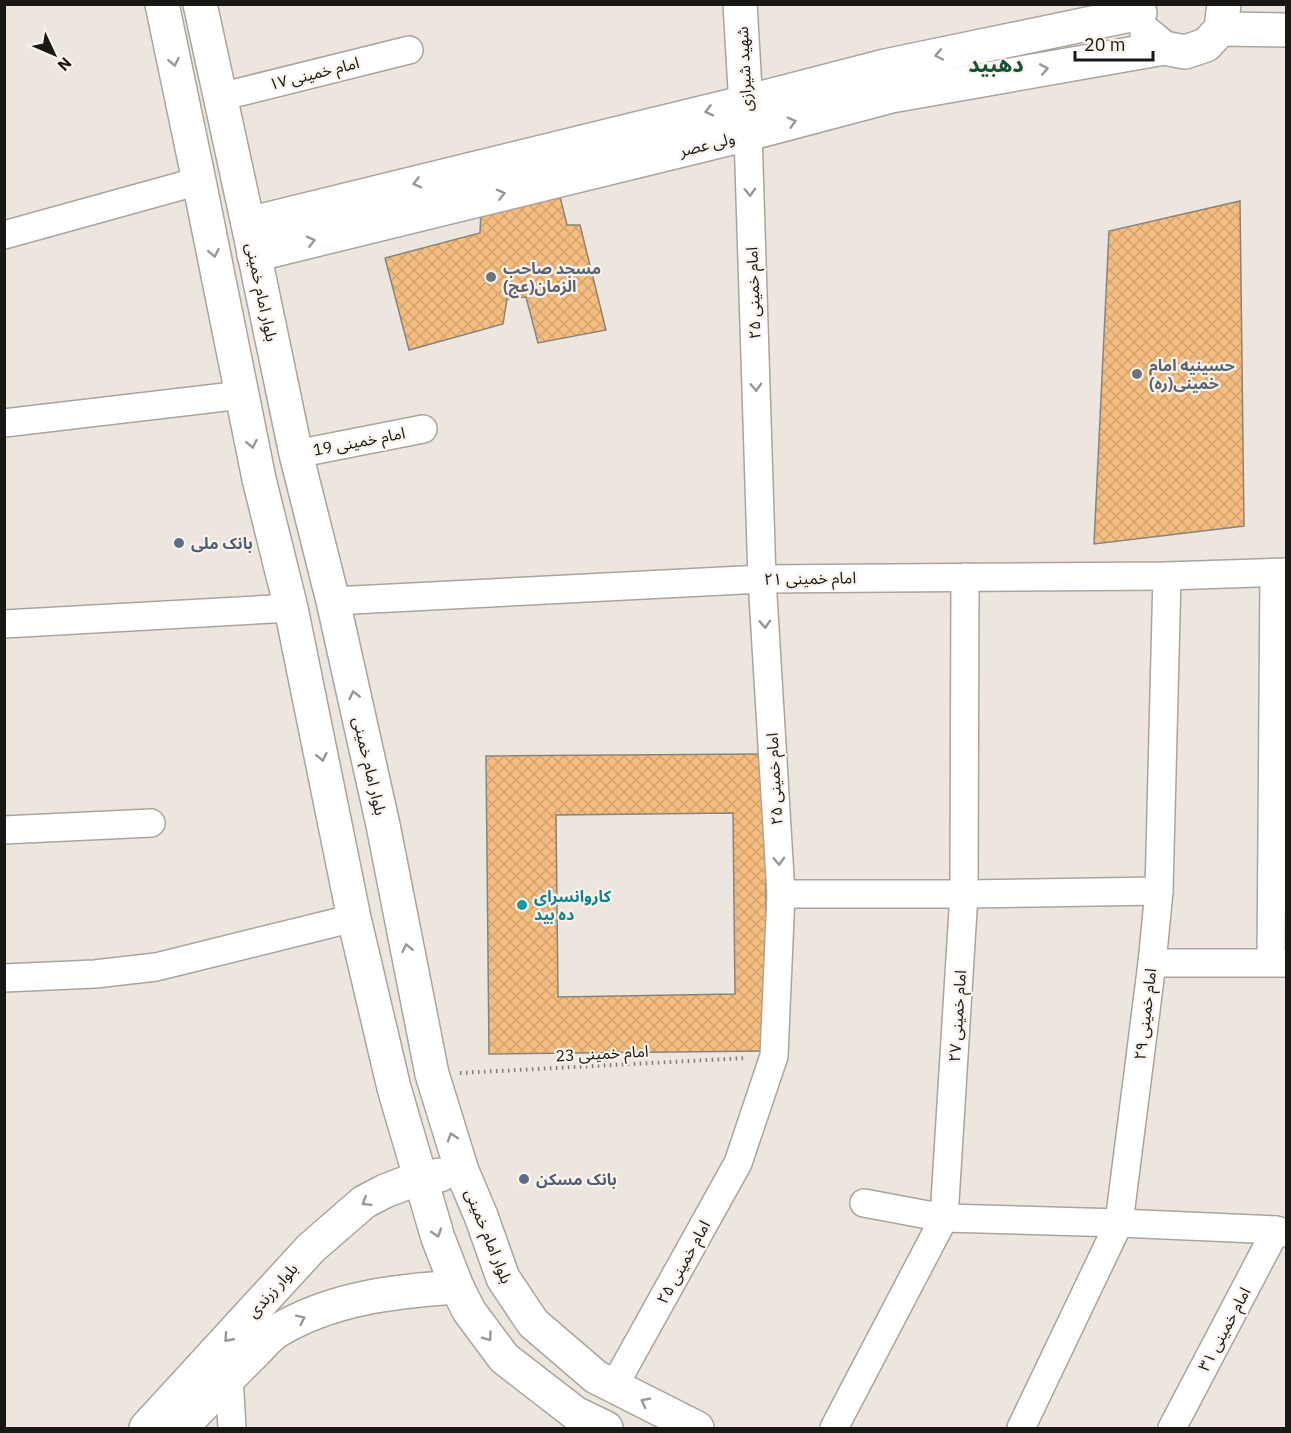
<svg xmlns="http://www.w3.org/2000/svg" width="1291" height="1433" font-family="'IBM Plex Sans','Noto Sans Arabic',sans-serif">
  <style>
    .building { fill: url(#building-cross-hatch); stroke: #89837d; stroke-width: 1.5; fill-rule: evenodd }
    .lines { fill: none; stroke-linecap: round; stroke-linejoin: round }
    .street-casing { stroke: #aaa49e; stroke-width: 30 }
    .secondary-casing { stroke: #aaa49e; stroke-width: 36 }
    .path { stroke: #807c77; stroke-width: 4; stroke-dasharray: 1.5 4.5; stroke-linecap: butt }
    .street { stroke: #fff; stroke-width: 27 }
    .secondary { stroke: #fff; stroke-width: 33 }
    .oneway { stroke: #989796 }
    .worship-dot { fill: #6b7280; stroke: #f9f3ec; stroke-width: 2 }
    .service-dot { fill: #5c6f8a; stroke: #f9f3ec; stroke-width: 2 }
    .culture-dot { fill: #0f9aa8; stroke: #f9f3ec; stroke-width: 2 }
    .labels { text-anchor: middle; stroke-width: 4.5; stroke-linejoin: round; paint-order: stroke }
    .street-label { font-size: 16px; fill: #1a1815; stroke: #f9f3ec }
    .worship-label { font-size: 16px; font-weight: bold; fill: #5b616d; stroke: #f9f3ec; text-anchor: start }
    .service-label { font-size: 16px; font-weight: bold; fill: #4e5e75; stroke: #f9f3ec; text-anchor: start }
    .culture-label { font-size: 16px; font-weight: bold; fill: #0d838f; stroke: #f9f3ec; text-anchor: start }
    .district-label { font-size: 22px; font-weight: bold; fill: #175335; stroke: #f9f3ec }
  </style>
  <defs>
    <pattern id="building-cross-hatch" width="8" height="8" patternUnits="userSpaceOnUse" patternTransform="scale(1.5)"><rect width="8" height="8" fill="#f5be80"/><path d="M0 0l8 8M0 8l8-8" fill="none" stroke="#d1a36e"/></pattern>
  </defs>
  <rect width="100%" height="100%" fill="#ece6df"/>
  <g class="building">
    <path d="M559,193L567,225H580L606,330L538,343L526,297L507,299L503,324L409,350L385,258L480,233L481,212Z"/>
    <path d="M1240,201L1244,526L1094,544L1109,231Z"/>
    <path d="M765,754L767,1051L489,1054L486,756ZM733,813L735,994L558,997L556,815Z"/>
  </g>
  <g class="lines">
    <defs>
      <g id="street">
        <path d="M220,97L409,50"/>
        <path d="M4,235L199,181"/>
        <path d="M4,423L242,395"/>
        <path d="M296,454L423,429"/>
        <path d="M333,601L762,579L1167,576L1286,572"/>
        <path d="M4,624L291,608"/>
        <path d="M4,830L151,823"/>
        <path d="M781,894H964L1159,891"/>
        <path d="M1271,962L1274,573"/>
        <path d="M1152,963H1286"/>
        <path d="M4,978L95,974L156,967L354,918"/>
        <path d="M864,1203L944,1218L1119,1223L1276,1230L1286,1233"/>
        <path d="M229,1376L232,1428"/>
        <path d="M614,1386L738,1163L774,1056L781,894L762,579L748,134"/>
        <path d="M834,1428L944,1218L964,894L965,577"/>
        <path d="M1021,1428L1119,1223L1152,963L1159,891L1167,576"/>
        <path d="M1172,1428L1276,1230"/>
      </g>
      <g id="secondary">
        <path d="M162,4L199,181L259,479L291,608L354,918L394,1088L438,1238L457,1287L469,1311L504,1358L575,1413L606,1428"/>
        <path d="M200,4L248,224L296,454L333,601L383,825L432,1074L462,1171L481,1216L503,1278L533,1323L596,1377L697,1428"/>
        <path d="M740,4L747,123"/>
        <path d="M1221,29L1286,30"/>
        <path d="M1147,34L1164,48L1185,52L1206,45L1221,29L1224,4"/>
        <path d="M248,224L746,102L885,66L1140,13"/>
        <path d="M254,255L748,134L891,96L1164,48"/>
        <path d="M146,1428L311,1248L364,1202L385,1191L419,1178L440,1175"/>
        <path d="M181,1428C205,1403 229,1377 254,1353C261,1346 269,1336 277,1331C332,1298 395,1291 457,1287"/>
      </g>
    </defs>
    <use href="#street" class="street-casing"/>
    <use href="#secondary" class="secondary-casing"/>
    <path class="path" d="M460,1073L746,1058"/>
    <use href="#street" class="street"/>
    <use href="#secondary" class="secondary"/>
  </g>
  <defs><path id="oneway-chevron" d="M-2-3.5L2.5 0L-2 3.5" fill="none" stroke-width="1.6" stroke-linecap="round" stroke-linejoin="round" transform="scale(1.5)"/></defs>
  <g class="oneway">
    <use href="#oneway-chevron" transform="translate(939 55) rotate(168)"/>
    <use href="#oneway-chevron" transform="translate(174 62) rotate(78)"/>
    <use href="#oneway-chevron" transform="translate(1044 69) rotate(-10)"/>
    <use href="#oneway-chevron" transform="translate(709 111) rotate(166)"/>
    <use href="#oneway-chevron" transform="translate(792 122) rotate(-15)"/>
    <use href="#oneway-chevron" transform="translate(417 183) rotate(166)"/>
    <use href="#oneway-chevron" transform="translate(750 192) rotate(88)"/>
    <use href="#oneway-chevron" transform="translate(501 194) rotate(-14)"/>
    <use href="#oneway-chevron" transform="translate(311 241) rotate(-14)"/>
    <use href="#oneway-chevron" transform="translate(214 253) rotate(79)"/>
    <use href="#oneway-chevron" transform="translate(756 387) rotate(88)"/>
    <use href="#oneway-chevron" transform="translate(252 444) rotate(79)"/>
    <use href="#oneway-chevron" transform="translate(765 624) rotate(87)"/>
    <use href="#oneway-chevron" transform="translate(354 695) rotate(-103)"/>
    <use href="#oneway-chevron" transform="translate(322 757) rotate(78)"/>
    <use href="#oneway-chevron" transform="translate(779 861) rotate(87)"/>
    <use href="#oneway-chevron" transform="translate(407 948) rotate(-101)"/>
    <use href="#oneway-chevron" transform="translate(452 1137) rotate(-108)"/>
    <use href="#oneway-chevron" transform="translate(366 1202) rotate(148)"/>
    <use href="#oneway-chevron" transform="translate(437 1233) rotate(72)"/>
    <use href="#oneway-chevron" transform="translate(301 1319) rotate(-26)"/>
    <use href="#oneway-chevron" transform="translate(488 1337) rotate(54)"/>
    <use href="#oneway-chevron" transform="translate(228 1338) rotate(132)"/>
    <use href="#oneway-chevron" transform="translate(645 1402) rotate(-153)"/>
  </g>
  <g class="worship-dot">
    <circle cx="491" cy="277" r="6"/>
    <circle cx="1137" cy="374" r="6"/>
  </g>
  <g class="service-dot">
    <circle cx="179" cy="543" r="6"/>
    <circle cx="524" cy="1179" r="6"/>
  </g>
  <circle class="culture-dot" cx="522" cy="905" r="6"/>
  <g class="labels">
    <g class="street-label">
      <text transform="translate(744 69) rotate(-93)" y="6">شهید شیرازی</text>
      <text transform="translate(314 73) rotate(-14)" y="6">امام خمینی ۱۷</text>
      <text transform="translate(707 144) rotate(-14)" y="6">ولی عصر</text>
      <text transform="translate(262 292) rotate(78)" y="6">بلوار امام خمینی</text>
      <text transform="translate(753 293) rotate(-92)" y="6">امام خمینی ۲۵</text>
      <text transform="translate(359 441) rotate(-11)" y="6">امام خمینی 19</text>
      <text transform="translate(810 578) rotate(-1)" y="6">امام خمینی ۲۱</text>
      <text transform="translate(370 766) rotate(77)" y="6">بلوار امام خمینی</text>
      <text transform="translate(774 779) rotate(-93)" y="6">امام خمینی ۲۵</text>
      <text transform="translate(1145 1014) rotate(-83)" y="6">امام خمینی ۲۹</text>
      <text transform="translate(957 1016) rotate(-86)" y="6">امام خمینی ۲۷</text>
      <text transform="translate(602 1053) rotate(-3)" y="6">امام خمینی 23</text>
      <text transform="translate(489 1236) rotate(68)" y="6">بلوار امام خمینی</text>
      <text transform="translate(683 1262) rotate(-61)" y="6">امام خمینی ۲۵</text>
      <text transform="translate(272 1290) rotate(-48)" y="6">بلوار زرندی</text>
      <text transform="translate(1224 1329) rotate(-62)" y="6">امام خمینی ۳۱</text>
    </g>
    <g class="worship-label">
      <text x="503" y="274">مسجد صاحب<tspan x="503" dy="18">الزمان(عج)</tspan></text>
      <text x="1149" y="371">حسینیه امام<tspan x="1149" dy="18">خمینی(ره)</tspan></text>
    </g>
    <g class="service-label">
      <text x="191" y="549">بانک ملی</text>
      <text x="536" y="1185">بانک مسکن</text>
    </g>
    <g class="culture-label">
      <text x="534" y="902">کاروانسرای<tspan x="534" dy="18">ده بید</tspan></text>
    </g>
    <g class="district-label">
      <text x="996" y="72">دهبید</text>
    </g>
  </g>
  <rect width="1291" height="1433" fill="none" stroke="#1a1815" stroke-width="12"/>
  <g transform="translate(54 54) rotate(134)" stroke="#f9f3ec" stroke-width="4.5" paint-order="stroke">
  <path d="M0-4.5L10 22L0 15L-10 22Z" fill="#1a1815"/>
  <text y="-9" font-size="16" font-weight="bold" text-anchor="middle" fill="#1a1815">N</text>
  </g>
  <path d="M1075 51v9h78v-9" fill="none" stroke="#1a1815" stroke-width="3"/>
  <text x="1084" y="51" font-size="18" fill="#1a1815" stroke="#f9f3ec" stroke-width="4.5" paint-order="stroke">20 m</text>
</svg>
